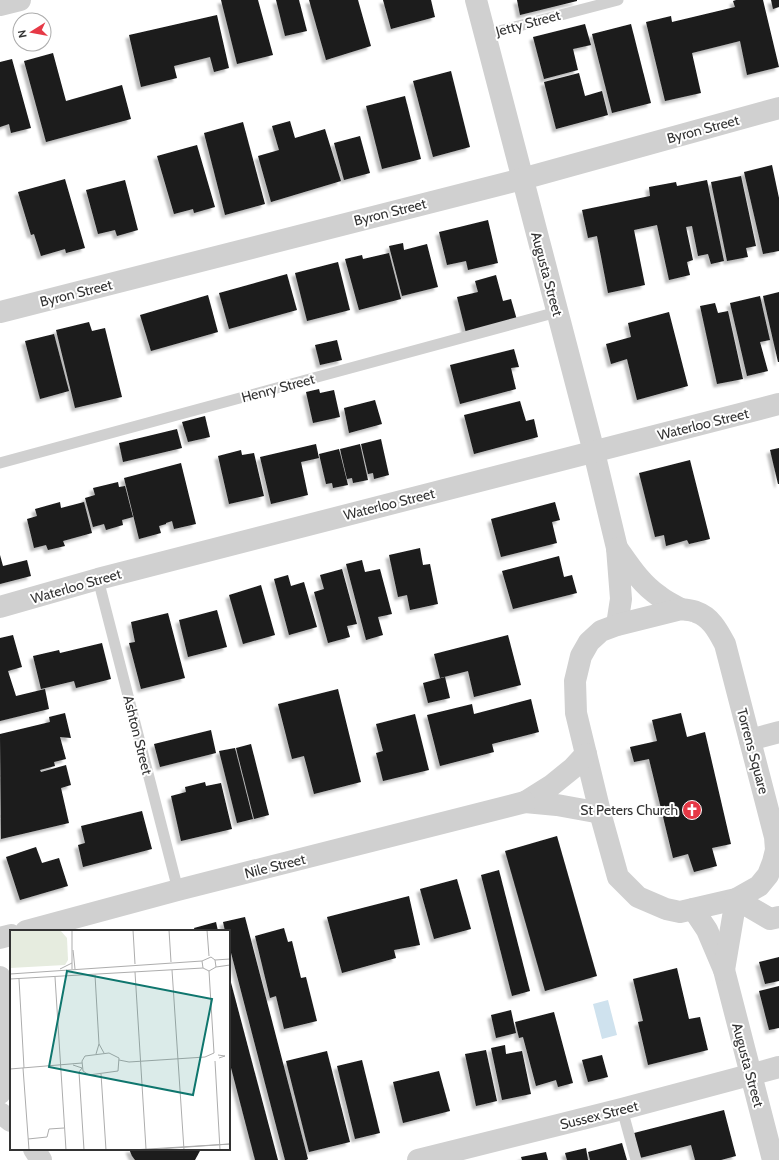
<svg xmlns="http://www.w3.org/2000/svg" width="779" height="1160" font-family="Cabin,sans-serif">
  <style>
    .water { fill: #cfe2ee }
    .building { fill: #1a1a1a; filter: url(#shadow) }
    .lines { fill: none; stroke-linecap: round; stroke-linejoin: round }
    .service { stroke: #d0d0d0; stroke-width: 11 }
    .minor { stroke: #d0d0d0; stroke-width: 22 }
    .tertiary { stroke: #d0d0d0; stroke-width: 22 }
    .labels { text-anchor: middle; stroke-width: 4; stroke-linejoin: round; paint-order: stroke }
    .street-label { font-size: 14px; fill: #333; stroke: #fff }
    .poi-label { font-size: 14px; fill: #333; stroke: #fff; text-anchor: end }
    .inset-road { fill: none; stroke: #adadad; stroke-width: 1 }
    .view { fill: #0f766e; fill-opacity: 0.15; stroke: #0f766e; stroke-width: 2 }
    .inset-edge { fill: none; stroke: #333; stroke-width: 2 }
  </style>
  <defs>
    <filter id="shadow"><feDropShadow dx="-3.5" dy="3.5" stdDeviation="1" flood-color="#0004"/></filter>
  </defs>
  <rect width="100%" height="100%" fill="#fff"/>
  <path class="water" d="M608,1000L617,1035L602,1039L593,1004Z"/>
  <g class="building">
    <path d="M221,0H258L273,55L237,64Z"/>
    <path d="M276,0H299L307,31L285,36Z"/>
    <path d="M309,0H358L371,46L326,60Z"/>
    <path d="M383,0H431L435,17L391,29Z"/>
    <path d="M517,0H577V1L520,15Z"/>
    <path d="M736,0H763L779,67L747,75L740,41L692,53L701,93L665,101L646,22L671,16L672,22L735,7L733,1Z"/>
    <path d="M771,0H779V7L773,9Z"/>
    <path d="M217,15L229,68L214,72L210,57L174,66L177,78L141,87L129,35Z"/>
    <path d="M585,24L591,45L573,49L578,70L544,79L533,37Z"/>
    <path d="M631,24L651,103L612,113L592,34Z"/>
    <path d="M53,53L66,101L122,85L131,119L46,142L24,61Z"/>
    <path d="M12,59L31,128L11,133L9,124L0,127V62Z"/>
    <path d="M451,71L470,147L433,157L413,81Z"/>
    <path d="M579,73L585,96L602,91L608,115L556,129L544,82Z"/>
    <path d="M405,96L421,159L382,169L366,106Z"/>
    <path d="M290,121L295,138L325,129L341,181L271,202L258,156L279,150L272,126Z"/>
    <path d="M243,122L265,204L225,215L204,133Z"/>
    <path d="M360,136L370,173L344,180L334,143Z"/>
    <path d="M197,145L215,207L194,213L193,209L174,214L157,156Z"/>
    <path d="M772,165L779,198V251L763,254L744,172Z"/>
    <path d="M741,176L756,246L746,248L748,257L727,261L711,182Z"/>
    <path d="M65,179L85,248L66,253L65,249L41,256L34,234L31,235L18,192Z"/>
    <path d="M125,180L138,230L117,236L115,230L98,234L86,190Z"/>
    <path d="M707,180L724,261L711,264L708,254L698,256L692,226L686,227L693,260L687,262L690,275L669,280L657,225L634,230L645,285L608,293L597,236L588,238L582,210L650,196L649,187L676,182L677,186Z"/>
    <path d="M488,220L498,263L468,270L466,261L447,265L439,232Z"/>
    <path d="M403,243L404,250L427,244L438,287L402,296L389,246Z"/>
    <path d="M389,253L401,299L359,310L345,259L362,255L363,259Z"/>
    <path d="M338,262L350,310L307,321L295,273Z"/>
    <path d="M287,274L297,310L229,329L219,293Z"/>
    <path d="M496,275L503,301L511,299L517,320L466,333L457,297L478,292L475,281Z"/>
    <path d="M779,292V362H778L763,296Z"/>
    <path d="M208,295L218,332L151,351L140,315Z"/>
    <path d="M760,296L770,340L760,342L768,371L747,376L730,303Z"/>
    <path d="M715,303L718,313L728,311L743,379L717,384L700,306Z"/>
    <path d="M669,312L688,386L637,400L627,359L611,364L606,344L631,337L628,323Z"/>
    <path d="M89,322L92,331L105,328L122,397L75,408L56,330Z"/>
    <path d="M54,334L69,391L40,399L25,341Z"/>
    <path d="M337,340L342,360L320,365L315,345Z"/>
    <path d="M514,349L519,367L511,368L516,389L460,404L450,365Z"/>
    <path d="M319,389L320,393L334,390L340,417L313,423L306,392Z"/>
    <path d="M375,400L382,424L349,433L344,408Z"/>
    <path d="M520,401L526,421L534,419L538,437L474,454L464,415Z"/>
    <path d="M205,416L210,437L188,442L182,422Z"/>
    <path d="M177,429L182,448L123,462L119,443Z"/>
    <path d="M381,439L389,475L374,479L373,473L368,474L361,444Z"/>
    <path d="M316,444L319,458L301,462L308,495L271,504L260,457Z"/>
    <path d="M360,444L368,480L353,483L352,478L347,479L340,449Z"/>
    <path d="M779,448V484H778L770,450Z"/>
    <path d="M339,449L348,485L333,488L332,483L326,484L319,454Z"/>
    <path d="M241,450L242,455L254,453L264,496L229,504L218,456Z"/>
    <path d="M690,460L710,539L689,544L687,540L666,546L664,535L655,537L639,473Z"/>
    <path d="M181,463L196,524L174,529L172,521L166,523V524L159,526L161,533L139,539L124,478Z"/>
    <path d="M118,482L119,487L125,486L133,517L122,520L123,525L106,530L104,524L93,527L85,498L95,495L93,488Z"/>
    <path d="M60,502L61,508L84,502L92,533L63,541L65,546L48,550L46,545L34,548L27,519L37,516L35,509Z"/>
    <path d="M555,502L560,520L552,522L557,543L501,557L491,519Z"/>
    <path d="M420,548L423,565L430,564L438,604L410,610L407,595L398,597L389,555Z"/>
    <path d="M0,555L3,566L27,560L31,576L0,584Z"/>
    <path d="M559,556L564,577L572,575L577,593L513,609L502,571Z"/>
    <path d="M362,560L365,572L380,569L392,614L378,617L383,635L366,640L346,564Z"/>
    <path d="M342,569L357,624L347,626L350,637L328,643L314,592L324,589L320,575Z"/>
    <path d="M288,575L291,586L304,582L317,627L289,635L274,579Z"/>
    <path d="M261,585L275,635L243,644L229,595Z"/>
    <path d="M217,610L227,647L188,657L179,620Z"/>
    <path d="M168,613L185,678L141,689L129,643L135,642L131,622Z"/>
    <path d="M13,635L22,667L8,671L16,696L45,689L49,709L0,721V638Z"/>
    <path d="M508,635L521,685L474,697L468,671L440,678L434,654Z"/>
    <path d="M102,643L111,679L76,688L74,681L41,689L33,656L59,650L60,653Z"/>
    <path d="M445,677L450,698L428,703L423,683Z"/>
    <path d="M338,689L361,782L314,794L304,756L292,759L278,704Z"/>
    <path d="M531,699L539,732L492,744L494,752L440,766L427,715L472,704L474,714Z"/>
    <path d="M65,713L71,738L60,737L66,759L54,762L55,766L40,770L41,772L66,765L71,785L61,788L69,823L1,839L0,734L50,722L49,717Z"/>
    <path d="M681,713L687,737L705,732L731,844L712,848L717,866L694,872L688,854L673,858L649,759L634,762L630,747L657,741L652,720Z"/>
    <path d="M415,714L429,770L383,781L376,753L383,751L376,724Z"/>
    <path d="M211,730L216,753L160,767L154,744Z"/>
    <path d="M251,744L269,815L254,819L236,748Z"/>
    <path d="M235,748L253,819L237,823L219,751Z"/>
    <path d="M205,782L206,786L221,783L232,829L181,841L171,796L186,792L185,787Z"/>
    <path d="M142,811L152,849L83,867L78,845L85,843L81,826Z"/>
    <path d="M557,836L597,976L545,991L505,851Z"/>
    <path d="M36,847L42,863L59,858L68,886L20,900L6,857Z"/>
    <path d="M499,870L530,991L512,996L481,875Z"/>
    <path d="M457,879L471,929L434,939L420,889Z"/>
    <path d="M409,896L420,945L394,950L396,958L342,973L327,917Z"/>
    <path d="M245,917L308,1159L306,1160H285L229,945V931H225L223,922Z"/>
    <path d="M216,922L218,931H195L194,928Z"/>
    <path d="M284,928L288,942L292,941L301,978L306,977L317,1021L284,1029L276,996L270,998L255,936Z"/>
    <path d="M779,957V981L765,984L759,962Z"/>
    <path d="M677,968L689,1019L700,1017L708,1050L648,1065L638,1022L643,1021L633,979Z"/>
    <path d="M229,975L278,1160H255L229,1060Z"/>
    <path d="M779,986V1028L769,1030L759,991Z"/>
    <path d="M511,1010L516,1033L496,1038L491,1015Z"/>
    <path d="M554,1012L573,1083L558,1087L556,1080L536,1086L523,1037L519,1038L515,1022Z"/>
    <path d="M505,1045L506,1054L522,1051L531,1094L502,1100L491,1048Z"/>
    <path d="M486,1050L497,1101L476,1106L465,1054Z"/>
    <path d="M327,1051L350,1142L309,1152L286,1061Z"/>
    <path d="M602,1055L608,1077L588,1082L582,1060Z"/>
    <path d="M362,1060L380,1133L355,1139L337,1066Z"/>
    <path d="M439,1071L450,1111L403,1123L393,1082Z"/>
    <path d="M724,1110L736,1156L721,1160H695L691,1145L640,1158L634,1133Z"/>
    <path d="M622,1143L627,1160H590L588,1152Z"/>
    <path d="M586,1148L588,1160H567L565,1153Z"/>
    <path d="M129,1149H201L195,1160H135L132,1156Z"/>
    <path d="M546,1152L548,1160H522L521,1157Z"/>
  </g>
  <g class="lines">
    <g class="service">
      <path d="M484,35L618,0"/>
      <path d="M0,463L557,312"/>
      <path d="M98,579L178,890"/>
      <path d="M622,1109L636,1160"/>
    </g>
    <g class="minor">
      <path d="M476,0L594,452L617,548L621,599L617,625"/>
      <path d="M0,5L20,0"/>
      <path d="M0,312L522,179L779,108"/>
      <path d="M617,548C629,565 641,584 659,596C665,601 673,605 681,609"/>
      <path d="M0,607L98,579L779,404"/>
      <path d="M681,609C686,610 692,610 696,612C711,617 718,631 725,644L775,837L776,850L773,862L768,875L759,886L736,899L680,912L666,909L638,897L618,877L601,816L576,713L575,681L581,656L589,642L601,631L617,625Z"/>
      <path d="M750,740L779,732"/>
      <path d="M586,754L573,768L552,785L525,802L557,805L601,813"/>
      <path d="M693,909L707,930L724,970L773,1160"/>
      <path d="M26,931L178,890L525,802"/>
      <path d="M0,938L11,935"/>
      <path d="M724,970L736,899L770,919L779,917"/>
      <path d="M418,1160L622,1109L779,1067"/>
    </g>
    <g class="tertiary">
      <path d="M0,977L10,1020L7,1079L0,1093"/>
      <path d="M0,1113L11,1121"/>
      <path d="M34,1149L41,1160"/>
    </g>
  </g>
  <defs>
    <symbol id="church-disc" viewBox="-11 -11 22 22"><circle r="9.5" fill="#e63946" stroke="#fff"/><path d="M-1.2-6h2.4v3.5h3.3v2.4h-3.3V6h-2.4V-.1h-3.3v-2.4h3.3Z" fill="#fff"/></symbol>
  </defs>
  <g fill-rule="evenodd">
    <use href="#church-disc" x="681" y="799" width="22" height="22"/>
  </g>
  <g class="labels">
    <g class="street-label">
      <text transform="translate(528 23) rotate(-15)" y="5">Jetty Street</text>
      <text transform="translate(703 129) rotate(-15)" y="5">Byron Street</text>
      <text transform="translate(390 212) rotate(-14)" y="5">Byron Street</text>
      <text transform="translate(547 274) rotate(75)" y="5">Augusta Street</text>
      <text transform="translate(76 293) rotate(-14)" y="5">Byron Street</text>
      <text transform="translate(278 388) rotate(-15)" y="5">Henry Street</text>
      <text transform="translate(703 424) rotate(-14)" y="5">Waterloo Street</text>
      <text transform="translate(389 504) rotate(-14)" y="5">Waterloo Street</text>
      <text transform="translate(76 586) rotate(-16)" y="5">Waterloo Street</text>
      <text transform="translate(138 735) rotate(76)" y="5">Ashton Street</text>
      <text transform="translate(753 751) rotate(75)" y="5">Torrens Square</text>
      <text transform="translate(275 866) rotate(-14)" y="5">Nile Street</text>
      <text transform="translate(748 1065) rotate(75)" y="5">Augusta Street</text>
      <text transform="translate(599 1115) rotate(-14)" y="5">Sussex Street</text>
    </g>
    <g class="poi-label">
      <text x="678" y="815">St Peters Church</text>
    </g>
  </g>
  <g transform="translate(10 930)">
    <rect width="220" height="220" fill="#fff"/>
    <path d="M0,0H50L57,8L58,30L55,35L0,38Z" fill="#e6ecdf"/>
    <path class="inset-road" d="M62,0V39M123,0L125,34M159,0L161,32M197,0L199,26M63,20L65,39M205,30L220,29M206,37L205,30L201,27L192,31L193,38L199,41L206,37L220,35M50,39L62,33M162,40L174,220M199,41L204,123M125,42L136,219M0,44L192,31M85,45L89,114M45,47L56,220M0,49L193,38M9,49L14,138M99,123L109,128L108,141L79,145L73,141L72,131L75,126ZM86,124L89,114L94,123M208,125L215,126L209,128M109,130L119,132L195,127L204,123M205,131L210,220M63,135L72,138L69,142L74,220M13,138L19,220M0,139L72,133M91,144L96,220M18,209L37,207L39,199L54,198M122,220L220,214M135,220L220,214"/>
    <path class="view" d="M57,41L202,69L183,165L39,137Z"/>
    <rect width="220" height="220" class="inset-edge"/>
  </g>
  <g transform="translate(32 32) rotate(259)"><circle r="19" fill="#ffffff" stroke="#adadad"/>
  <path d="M0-3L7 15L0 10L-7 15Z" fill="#e63946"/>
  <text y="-6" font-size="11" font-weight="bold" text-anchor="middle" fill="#333333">N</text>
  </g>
</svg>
